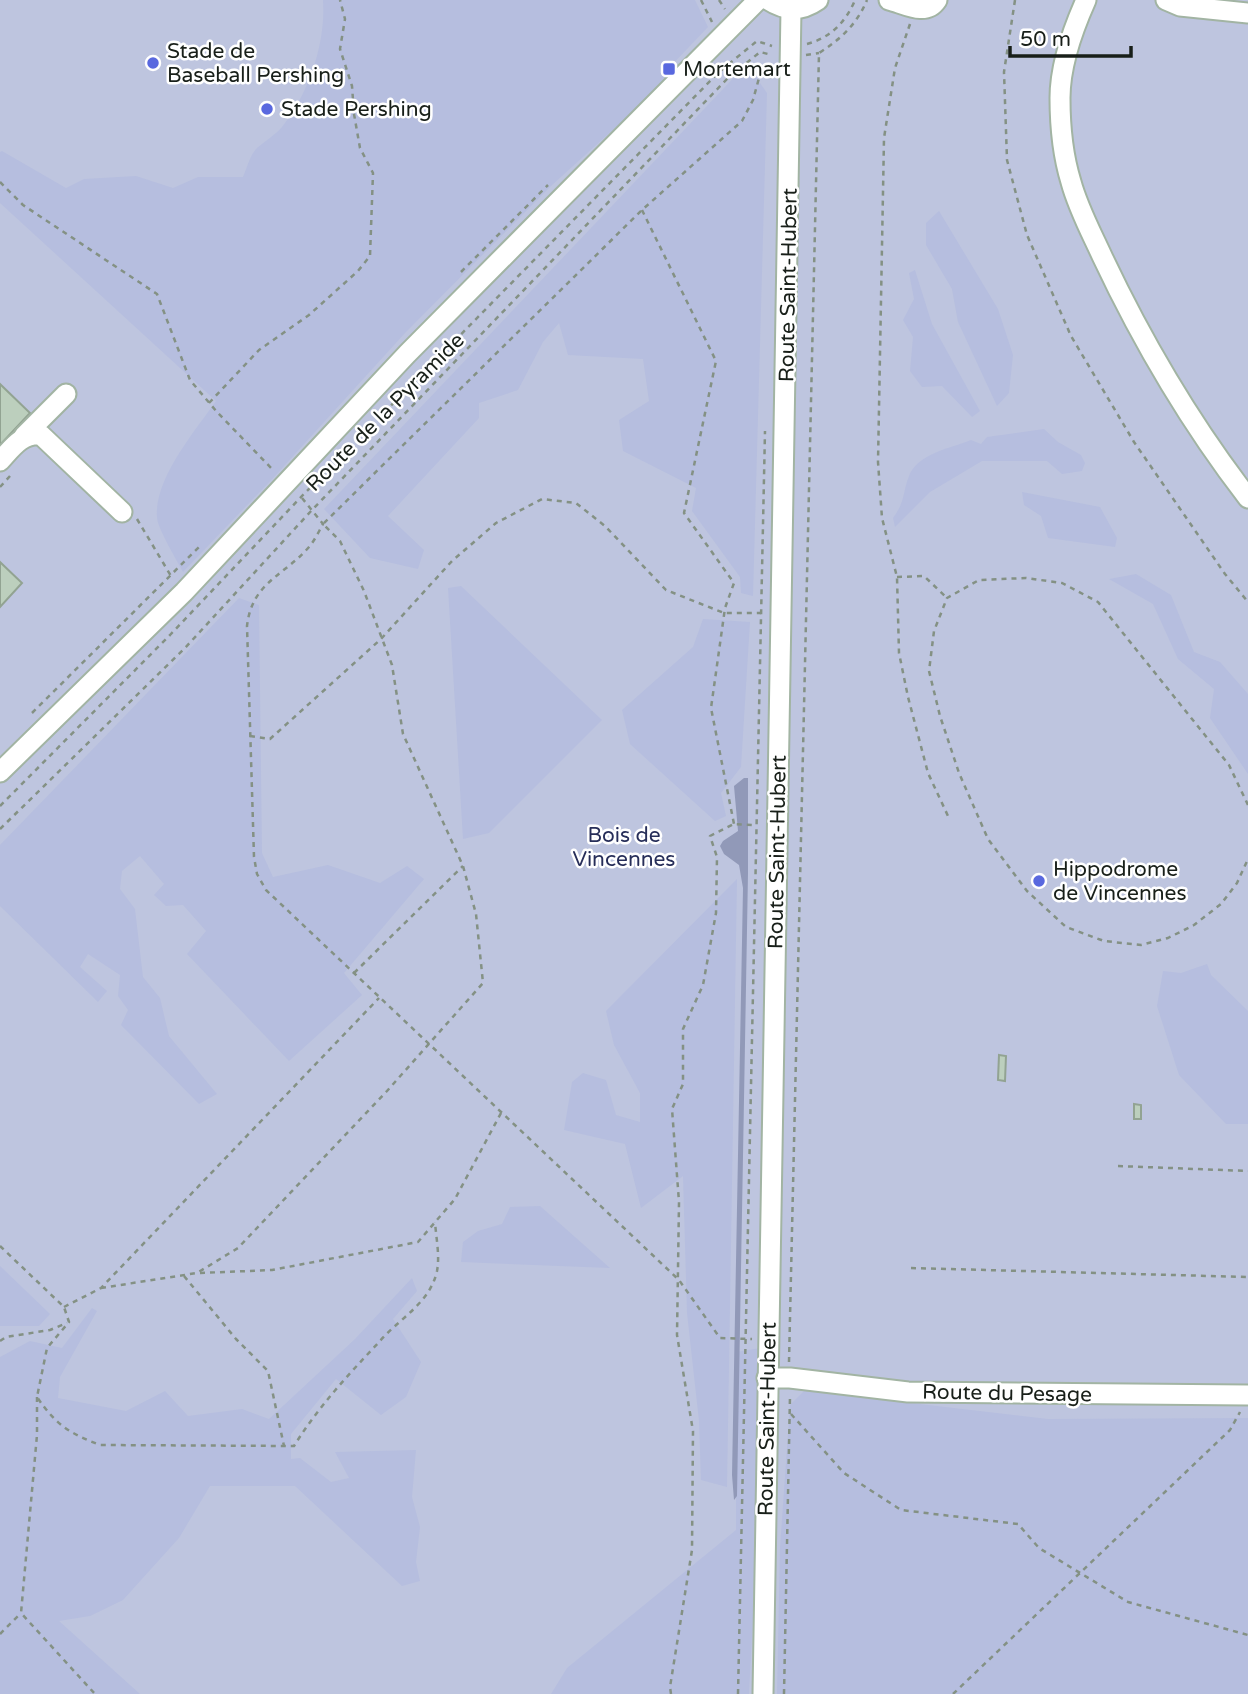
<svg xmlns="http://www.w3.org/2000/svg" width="1248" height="1694" font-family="'Varela Round',sans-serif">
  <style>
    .green { fill: #bec5df }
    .forest { fill: #b6bedf }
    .water { fill: #9199b8 }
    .building { fill: #bccfbd; stroke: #92a392; stroke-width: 2 }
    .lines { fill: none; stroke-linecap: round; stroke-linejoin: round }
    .minor-casing { stroke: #a2b4a3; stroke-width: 23 }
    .path { stroke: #849184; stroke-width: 2.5; stroke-dasharray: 5 5; stroke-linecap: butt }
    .minor { stroke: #fff; stroke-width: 19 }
    .poi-dot { fill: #5968df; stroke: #fff; stroke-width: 2.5 }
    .labels { text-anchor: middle; stroke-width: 5; stroke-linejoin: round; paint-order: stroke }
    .poi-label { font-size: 21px; fill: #181f19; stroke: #fff; text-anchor: start }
    .street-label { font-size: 21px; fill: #181f19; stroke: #fff }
    .park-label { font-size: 21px; fill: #272e59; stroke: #fff }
  </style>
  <rect width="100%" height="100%" fill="#e8fbe8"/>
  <rect class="green" x="0" y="0" width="1248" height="1694"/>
  <g class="forest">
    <path d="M323,0H695L708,27L668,69L660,87L551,186L405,333L275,476L183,572C177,560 157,528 157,517C154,479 195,431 216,401L0,203V152L2,151L66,188L84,179L136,176L173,188L198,177H243C247,168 250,155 257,148C265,141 275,135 282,127C309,93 326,43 323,0Z"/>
    <path d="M743,68L753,73L767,93L753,596L741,593L740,577L692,511L696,488L623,451L619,420L649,401L643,359L568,355L559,323L543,342L518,390L479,403V418L388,516L424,550L418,569L370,558L324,509Z"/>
    <path d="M939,211L998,309L1013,355L1009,393L997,406L958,322L952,289L926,245V223Z"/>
    <path d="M915,270L932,324L980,411L972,417L942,386L922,387L910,371L913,337L903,320L914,299L909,273Z"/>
    <path d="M1044,429L1058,442L1081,455L1085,463L1082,471L1062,474L1047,461H982L930,492L895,527L893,518C906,500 902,494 909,476C917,454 951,448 971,440L981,444L987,437Z"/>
    <path d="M1022,492L1100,507L1117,538L1115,547L1048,538L1041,516L1024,505Z"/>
    <path d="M1136,574L1171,595L1194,652L1220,662L1248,694V774L1210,718L1214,689L1178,659L1153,604L1109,579Z"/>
    <path d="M461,586L602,720L489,833L463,839L448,588Z"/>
    <path d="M239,598L259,605L262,853L273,877L328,865L380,883L407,866L424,879L344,973L362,995L289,1061L187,954L206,931L183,905L166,906L154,895L164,884L140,856L122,871L120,889L135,909L143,977L160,998L169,1036L217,1094L199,1104L121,1025L128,1010L118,996L120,975L88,954L80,967L107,991L98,1002L0,906V845Z"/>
    <path d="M703,619L750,622L741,767L721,793L726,816L715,821L630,744L622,710L693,647Z"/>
    <path d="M737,879L727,1487L701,1480L699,1421L687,1313L683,1176L641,1208L625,1144L564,1130L572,1082L583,1073L606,1080L616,1115L640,1122V1093L614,1045L606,1011Z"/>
    <path d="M1207,964L1211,975L1248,1011V1124H1226L1179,1075L1157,1006L1163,971L1181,973Z"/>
    <path d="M540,1206L610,1268L461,1262L463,1242L478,1231L502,1224L510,1207Z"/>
    <path d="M0,1266L50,1314L39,1326H0Z"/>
    <path d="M412,1278L417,1291L393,1319L421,1362L406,1397L381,1415L336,1379L291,1434V1459L300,1458L331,1482L349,1478L335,1452L416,1450L412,1497L420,1527L416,1562L420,1581L402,1586L295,1486H210L179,1538L123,1600L90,1616L59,1621L140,1694H0V1357L30,1341L62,1348L92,1308L97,1311L60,1377L58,1398L126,1411L165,1391L188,1416L242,1409L269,1419L355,1339Z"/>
    <path d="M767,1347L749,1694H551L567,1668L736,1530V1352Z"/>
    <path d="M807,1388L868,1398L1048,1419L1248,1418V1694H777L780,1548L790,1405Z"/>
  </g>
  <path class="water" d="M744,778H748V873L737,1496L734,1500L732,1475L743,888L739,865L724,854L720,846L723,841L738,831L734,786Z"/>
  <g class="building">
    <path d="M0,384L30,413L0,445Z"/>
    <path d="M0,562L22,583L0,607Z"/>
    <path d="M999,1055L1006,1056L1005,1081L998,1080Z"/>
    <path d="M1134,1104L1141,1105V1119H1134Z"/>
  </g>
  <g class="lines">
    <defs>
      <g id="minor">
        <path d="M768,0C785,11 801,12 818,0"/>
        <path d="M889,0C905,4 926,17 937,0"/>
        <path d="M1086,0C1073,29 1060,65 1060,98C1060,125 1063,156 1071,182C1078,208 1091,232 1102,256C1142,341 1191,424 1248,498"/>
        <path d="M1166,0L1180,6L1248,13"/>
        <path d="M24,436L66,394"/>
        <path d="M0,461C12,448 22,433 41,435L122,512"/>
        <path d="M0,772L184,592L407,354L758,0"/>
        <path d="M767,1378H790L908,1392L1248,1395"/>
        <path d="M763,1694L791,9"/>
      </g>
    </defs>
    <use href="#minor" class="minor-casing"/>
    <g class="path">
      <path d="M701,0L712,22"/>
      <path d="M719,0L725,9"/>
      <path d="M1015,0L1004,72L1007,160L1027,235L1071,336L1134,442L1225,574L1248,602"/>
      <path d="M910,24L895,68L884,138L878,462L882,518L897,577L899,653L908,697L928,773L948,816"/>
      <path d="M807,44C830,38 846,22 855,0"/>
      <path d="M806,55L819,53"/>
      <path d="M0,182L23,205L157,294L190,380L217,412L274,471"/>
      <path d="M642,210L716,361L684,513L734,583L725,608L711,708L734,824"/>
      <path d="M461,272L548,185"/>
      <path d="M209,403L259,350L309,315L358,271L370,256L373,173L360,148L354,114L352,86L340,49L345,19L340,0"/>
      <path d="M0,487L10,476"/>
      <path d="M302,498L323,524C319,531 315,540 309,547C284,576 252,582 247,626L254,857L257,874L266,890L679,1280L720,1338L752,1339"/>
      <path d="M137,519L171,576"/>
      <path d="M897,577L924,576L947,598"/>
      <path d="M32,713L201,545"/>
      <path d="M250,736L270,739L381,639L452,561L496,523L542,499L576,503L605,526L666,590L724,613H761"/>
      <path d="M1248,805L1229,765L1098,602L1062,583L1026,578L979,580L947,598L934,631L929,671L940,716L959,773L988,839L1027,891L1066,927L1104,941L1141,945L1168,938L1194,925L1221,904L1237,883L1248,859"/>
      <path d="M0,806L170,635L301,497L719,72L757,41L772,46"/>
      <path d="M0,829L185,648L312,510L727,79L760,52L772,55"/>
      <path d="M354,973L463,866"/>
      <path d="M1118,1166L1248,1171"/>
      <path d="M0,1246L64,1307L69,1322L47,1348L37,1397C56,1425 69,1433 100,1445L294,1446C318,1407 349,1374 380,1341C400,1318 430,1303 437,1271C440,1256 436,1237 435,1222"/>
      <path d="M911,1268L1248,1277"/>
      <path d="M200,1273L272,1270L418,1242L455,1199L501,1113"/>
      <path d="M184,1276L236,1339L268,1371L284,1446"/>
      <path d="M101,1288L197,1273L238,1248L387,1091L483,983L476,914L463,866L403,734L392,665L364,591L340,541L323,524L642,210L742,121L753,100L762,67L772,78"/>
      <path d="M64,1307L101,1288L379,998"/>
      <path d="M0,1341L6,1337L50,1330L67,1323"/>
      <path d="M789,1362L819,53C841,39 857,24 867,0"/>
      <path d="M37,1397V1435L21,1613L95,1694"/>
      <path d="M791,1414L844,1473L901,1510L1018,1524L1039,1548L1128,1602L1248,1635"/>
      <path d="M0,1634L21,1613"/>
      <path d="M671,1694L670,1687L692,1550L693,1431L677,1335L679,1202L672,1109L683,1084V1029L703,985L716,913L717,857L710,836L734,824L754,825"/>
      <path d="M738,1694L765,431"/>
      <path d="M784,1694L790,1396"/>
      <path d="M953,1694L1230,1430L1240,1412"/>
    </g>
    <use href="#minor" class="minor"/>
  </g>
  <g class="poi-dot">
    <circle cx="153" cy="63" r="7"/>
    <rect x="662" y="62" width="14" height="14" rx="3.5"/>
    <circle cx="267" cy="109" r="7"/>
    <circle cx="1039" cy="881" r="7"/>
  </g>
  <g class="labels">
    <g class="poi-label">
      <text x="167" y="58">Stade de<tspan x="167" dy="24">Baseball Pershing</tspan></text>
      <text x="683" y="76">Mortemart</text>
      <text x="281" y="116">Stade Pershing</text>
      <text x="1053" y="876">Hippodrome<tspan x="1053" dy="24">de Vincennes</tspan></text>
    </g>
    <g class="street-label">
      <text transform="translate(788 285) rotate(-89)" y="7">Route Saint-Hubert</text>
      <text transform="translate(385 412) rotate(-45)" y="7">Route de la Pyramide</text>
      <text transform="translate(777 852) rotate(-89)" y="7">Route Saint-Hubert</text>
      <text transform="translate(1007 1393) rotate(1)" y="7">Route du Pesage</text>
      <text transform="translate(767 1419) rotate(-89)" y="7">Route Saint-Hubert</text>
    </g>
    <g class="park-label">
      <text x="624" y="842">Bois de<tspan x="624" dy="24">Vincennes</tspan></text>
    </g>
  </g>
  <path d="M1010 46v10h121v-10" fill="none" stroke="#181f19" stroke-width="3.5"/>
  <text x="1020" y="46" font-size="21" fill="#181f19" stroke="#ffffff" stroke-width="5" paint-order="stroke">50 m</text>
</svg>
